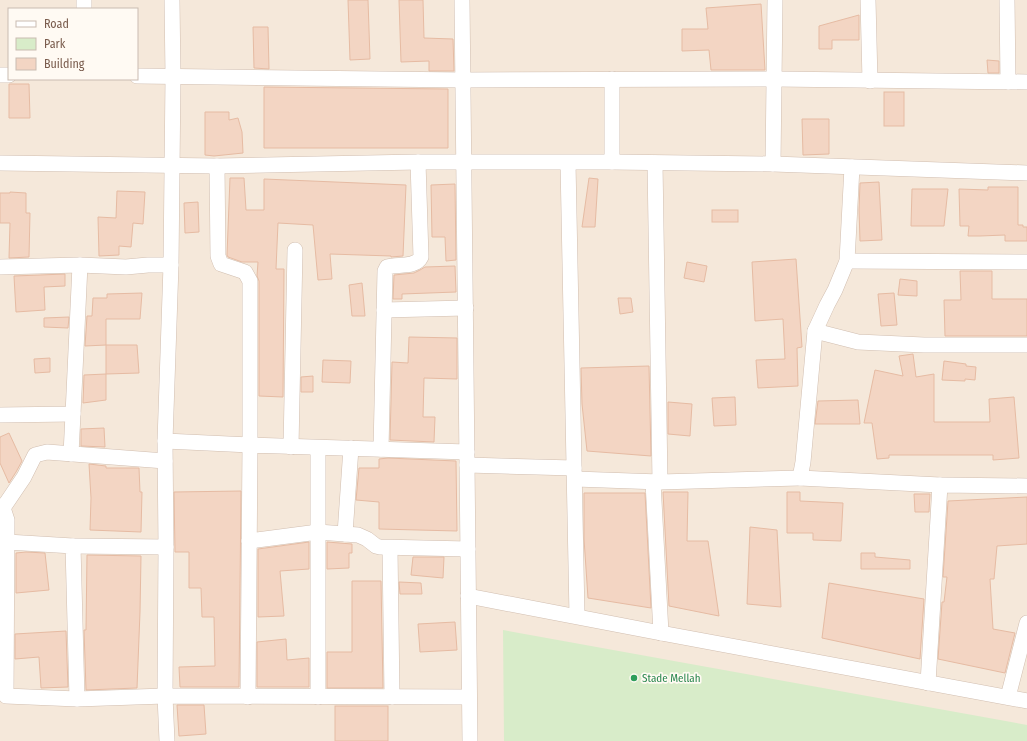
<svg xmlns="http://www.w3.org/2000/svg" width="1027" height="741" font-family="'Fira Sans Condensed',sans-serif">
  <style>
    .residential { fill: #f5e8da; fill-rule: evenodd }
    .green { fill: #d8ecc9 }
    .building { fill: #f3d5c3; stroke: #e6bba3 }
    .lines { fill: none; stroke-linecap: round; stroke-linejoin: round }
    .minor-casing { stroke: #d1beb0; stroke-width: 16 }
    .minor { stroke: #fff; stroke-width: 15 }
    .leisure-dot { fill: #2e9e5b; stroke: #fffaf3; stroke-width: 1.5 }
    .labels { text-anchor: middle; stroke-width: 3.5; stroke-linejoin: round; paint-order: stroke }
    .leisure-label { font-size: 11px; fill: #27864d; stroke: #fffaf3; text-anchor: start }
  </style>
  <rect width="100%" height="100%" fill="#fdf6ec"/>
  <path class="residential" d="M0,0H1027V741H0ZM9,9H137V79H9Z"/>
  <path class="green" d="M503,630L1027,725V741H504Z"/>
  <g class="building">
    <path d="M348,0H368L370,59L350,60Z"/>
    <path d="M399,0H423L424,38L453,39L454,71H429V61L401,62Z"/>
    <path d="M761,4L765,70H711L709,50L682,51V29H708L706,8Z"/>
    <path d="M859,15V40H832V49H819V26Z"/>
    <path d="M253,27H268L269,69L254,68Z"/>
    <path d="M987,60L999,61V73H988Z"/>
    <path d="M9,84H29L30,118H9Z"/>
    <path d="M264,87L448,89V148H264Z"/>
    <rect x="884" y="92" width="20" height="34"/>
    <path d="M205,112H229V120L238,118L242,132L243,153L214,156L205,155Z"/>
    <path d="M802,119H829V154L803,155Z"/>
    <path d="M230,178H244L246,210H264V179L406,185L403,256L391,257V256L330,254L332,279L318,280L313,225L278,223L276,269H284L283,397L259,396V281L257,276L258,262H242L228,257L227,255Z"/>
    <path d="M589,178L598,179L595,227H582Z"/>
    <path d="M879,182L882,240L860,241L859,210L860,183Z"/>
    <path d="M455,184L456,260L446,261L445,237H432L431,185Z"/>
    <path d="M988,187H1018V225H1023V227H1027V241H1005V235L980,236H968L969,226H960L959,189L988,190Z"/>
    <path d="M912,189H948L944,226H911Z"/>
    <path d="M117,191L145,192L143,224L133,223L131,247L119,246V255L99,256L98,217L116,218Z"/>
    <path d="M10,192L26,193V213H30L29,257L9,258L10,223H0V193H10Z"/>
    <path d="M198,202L199,232L185,233L184,203Z"/>
    <rect x="712" y="210" width="26" height="12"/>
    <path d="M796,259L802,347L797,348L798,386L758,388L756,360L785,359L783,319L755,321L752,262Z"/>
    <path d="M687,262L707,266L704,282L684,278Z"/>
    <path d="M455,266L456,292L402,294V299H393L394,275L414,273L420,270L425,267Z"/>
    <path d="M960,271H992V299H1027V336H945L944,300H961Z"/>
    <path d="M65,274V286L44,287L45,310L16,312L14,276Z"/>
    <path d="M900,279L917,281V296L898,295Z"/>
    <path d="M362,283L365,316H352L349,285Z"/>
    <path d="M142,293L140,319H106V345L85,346L87,316H92L93,298H107V294Z"/>
    <path d="M894,293L897,325L881,326L878,294Z"/>
    <path d="M618,298H631L633,312L620,314Z"/>
    <path d="M69,317L68,328L44,327V318Z"/>
    <path d="M409,337L457,338V379L424,378L423,417H435L434,442L390,440L392,362L408,363Z"/>
    <path d="M106,345H137L139,373L106,374Z"/>
    <path d="M913,354L916,377L934,374V422H990L989,399L1014,397L1019,458L993,460V455H889V458L877,459L872,423H864L875,370L903,376L899,356Z"/>
    <path d="M50,358V372L35,373L34,359Z"/>
    <path d="M323,360L351,361L350,383L322,382Z"/>
    <path d="M944,361L966,364V366L976,367L975,380L965,379V381L942,380Z"/>
    <path d="M649,366L651,456L587,451L582,404L581,368Z"/>
    <path d="M106,374V400L83,403L84,375Z"/>
    <path d="M313,376V392H301V377Z"/>
    <path d="M735,397L736,425L714,426L712,398Z"/>
    <path d="M858,400L860,424H815L818,401Z"/>
    <path d="M668,402L692,404L690,436L668,434Z"/>
    <path d="M104,428L105,447L81,446V429Z"/>
    <path d="M9,433L22,461L16,472L9,483L0,463V437Z"/>
    <path d="M388,458L456,461L457,531L379,529V502L356,500L359,468H379V459Z"/>
    <path d="M89,464L106,466V468H139L140,492H142L141,532L90,530L91,498Z"/>
    <path d="M241,491L239,687H180L179,667L215,666L214,617H202L201,588H189V552H175L174,492Z"/>
    <path d="M663,492H688L687,541H708L719,616L669,606Z"/>
    <path d="M787,492H800V501L843,503L841,541L813,540V533H787Z"/>
    <path d="M584,493H645L651,608L588,598L584,539Z"/>
    <path d="M914,494H930L929,512H915Z"/>
    <path d="M1027,497V544L997,546L994,579H990L993,629L1015,633L1005,673L938,659L942,602H944L947,577H943L948,501Z"/>
    <path d="M750,527L777,530L781,607L747,604Z"/>
    <path d="M309,542V569L280,571L284,616L258,617V549Z"/>
    <path d="M327,542L352,544V553H349V568L327,569Z"/>
    <path d="M26,552L45,553L49,590L16,593V553Z"/>
    <path d="M861,553H875V557L910,560V569H861Z"/>
    <path d="M87,555L141,556L140,612L137,688L86,690L84,630H86Z"/>
    <path d="M413,557H444L443,578L411,575Z"/>
    <path d="M352,581H381L383,688H327V652H352Z"/>
    <path d="M399,582L421,583L422,594H400Z"/>
    <path d="M829,583L924,599L920,659L822,638Z"/>
    <path d="M455,622L457,650L420,652L418,624Z"/>
    <path d="M66,631L68,687L41,688L39,657L15,659V634Z"/>
    <path d="M286,639L287,660L309,658V687H257V642Z"/>
    <path d="M177,705H204L206,734L179,736Z"/>
    <rect x="335" y="706" width="53" height="35"/>
  </g>
  <g class="lines">
    <defs>
      <g id="minor">
        <path d="M84,0V9"/>
        <path d="M462,0L470,741"/>
        <path d="M868,0L870,81"/>
        <path d="M1007,0L1008,82"/>
        <path d="M0,75H9"/>
        <path d="M137,76L463,80L775,79L1027,82"/>
        <path d="M612,162V79"/>
        <path d="M0,163L217,166L418,162H612L773,164L1027,173"/>
        <path d="M568,163L577,616"/>
        <path d="M655,163L660,482"/>
        <path d="M773,164L775,0"/>
        <path d="M847,261L1027,262"/>
        <path d="M80,265L126,267L148,265H171"/>
        <path d="M0,267L80,265L73,414L0,415"/>
        <path d="M384,310L466,308"/>
        <path d="M815,331L858,342L924,345H1027"/>
        <path d="M165,441L250,445V281L245,272L221,264L218,256L217,166"/>
        <path d="M291,447L295,250"/>
        <path d="M381,449L385,271L387,267C398,264 416,268 421,257L418,162"/>
        <path d="M71,454L73,414"/>
        <path d="M467,465L574,468"/>
        <path d="M800,478L940,485"/>
        <path d="M575,479L660,482L800,478L803,462L815,331L827,305L835,290L847,261L852,167"/>
        <path d="M653,482L661,633"/>
        <path d="M0,506L3,508L7,520L6,696L77,699L165,696L469,697"/>
        <path d="M3,508L24,477L35,455L47,452L165,461"/>
        <path d="M345,534L351,448"/>
        <path d="M249,541L318,532L358,535L367,539L376,546L380,547L468,549"/>
        <path d="M7,542L73,546L77,699"/>
        <path d="M73,546L166,547"/>
        <path d="M390,548L392,697"/>
        <path d="M468,596L661,633L1027,701"/>
        <path d="M928,683L940,485L1027,486"/>
        <path d="M248,697L250,445C322,448 394,449 467,452"/>
        <path d="M318,697V448"/>
        <path d="M1008,697L1027,623"/>
        <path d="M167,741L165,696L166,547L165,441L171,265L173,77L172,0"/>
      </g>
    </defs>
    <use href="#minor" class="minor-casing"/>
    <use href="#minor" class="minor"/>
  </g>
  <circle class="leisure-dot" cx="634" cy="678" r="4"/>
  <g class="labels">
    <g class="leisure-label">
      <text x="642" y="682">Stade Mellah</text>
    </g>
  </g>
  <rect x="8" y="8" width="130" height="72" fill="#fffaf3" stroke="#cabbb1"/>
  <rect x="16" y="21" width="20" height="6" fill="#ffffff" stroke="#cabbb1"/>
  <text x="44" y="28" font-size="12" fill="#7a5c4d">Road</text>
  <rect x="16" y="38" width="20" height="12" fill="#d8ecc9" stroke="#cabbb1"/>
  <text x="44" y="48" font-size="12" fill="#7a5c4d">Park</text>
  <rect x="16" y="58" width="20" height="12" fill="#f3d5c3" stroke="#cabbb1"/>
  <text x="44" y="68" font-size="12" fill="#7a5c4d">Building</text>
</svg>
